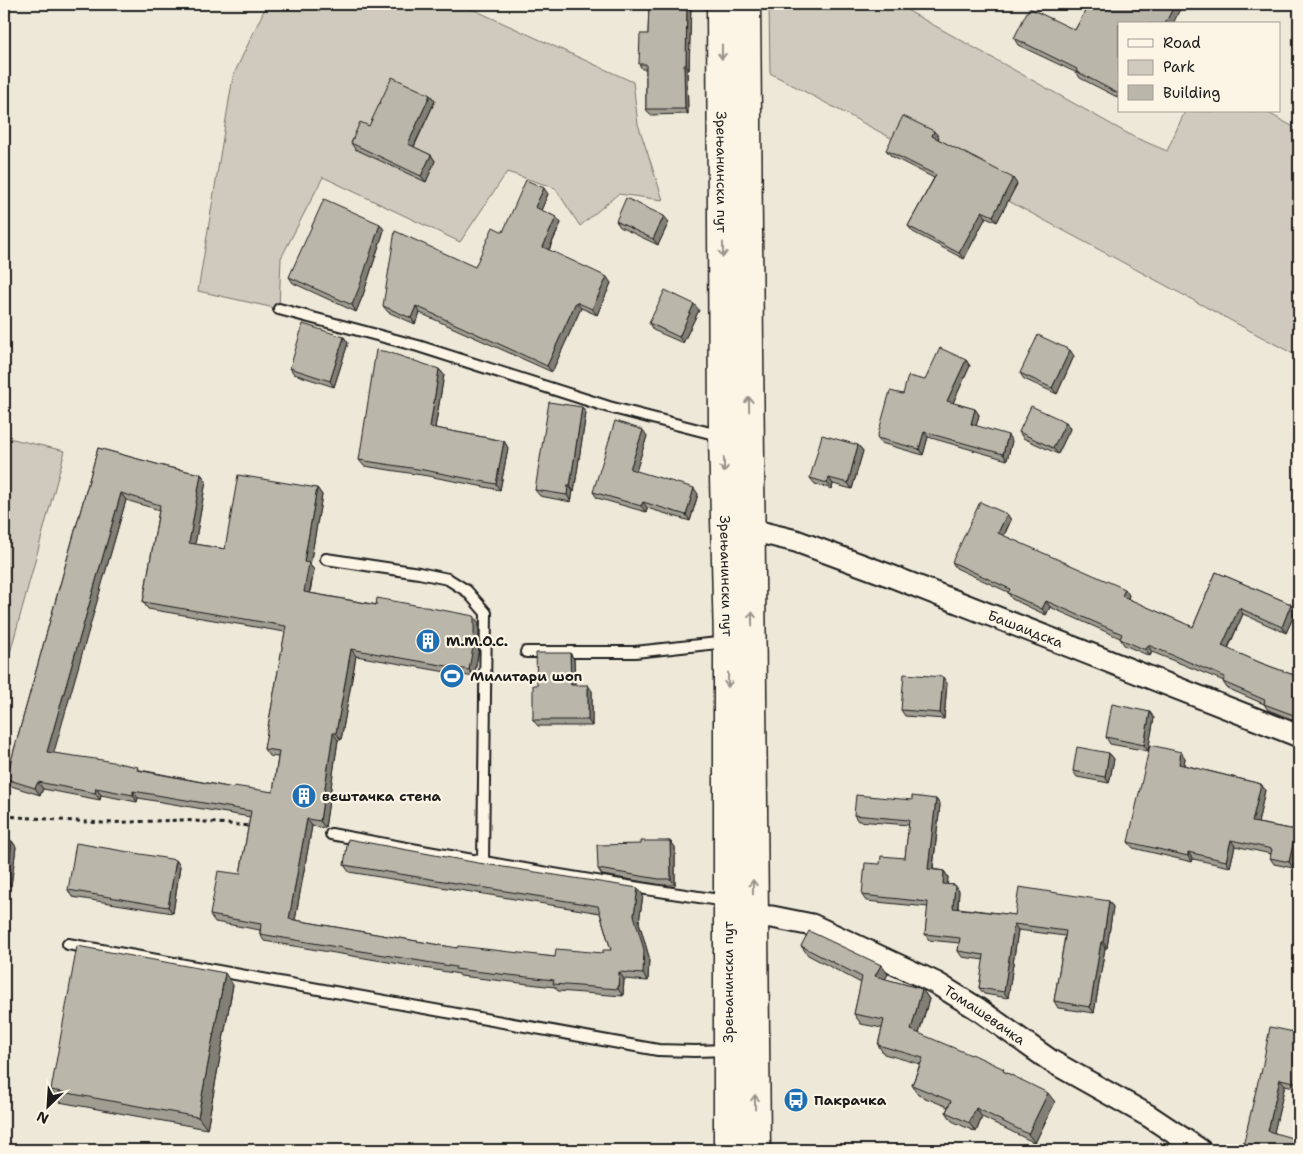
<svg xmlns="http://www.w3.org/2000/svg" width="1303" height="1154" font-family="'Shantell Sans',sans-serif">
  <style>
    .green { fill: #cfcabd; stroke: #76736c }
    .lines { fill: none; stroke-linecap: round; stroke-linejoin: round }
    .lane-casing { stroke: #1c1c1c; stroke-width: 14 }
    .street-casing { stroke: #1c1c1c; stroke-width: 25 }
    .secondary-casing { stroke: #1c1c1c; stroke-width: 31 }
    .path { stroke: #1c1c1c; stroke-width: 3; stroke-dasharray: 4 4; stroke-linecap: butt }
    .lane { stroke: #fcf5e5; stroke-width: 10 }
    .street { stroke: #fcf5e5; stroke-width: 21 }
    .secondary { stroke: #fcf5e5; stroke-width: 28 }
    .wall { fill: #a09d92; stroke: #1c1c1c; fill-rule: evenodd }
    .shaded-wall { fill: #827f77; stroke: #1c1c1c }
    .building { fill: #bab6aa; stroke: #1c1c1c; fill-rule: evenodd }
    .oneway { stroke: #97938b }
    .labels { text-anchor: middle; stroke-width: 4.5; stroke-linejoin: round; paint-order: stroke }
    .street-label { font-size: 14px; fill: #1c1c1c; stroke: #fcf5e5 }
    .poi-label { font-size: 14px; font-weight: bold; fill: #1c1c1c; stroke: #fcf5e5; text-anchor: start }
  </style>
  <rect width="100%" height="100%" fill="#eee8d9"/>
  <filter id="ink" filterUnits="userSpaceOnUse"><feTurbulence type="fractalNoise" baseFrequency=".02" numOctaves="2"/><feDisplacementMap in="SourceGraphic" scale="10" xChannelSelector="R" yChannelSelector="G"/><feConvolveMatrix kernelMatrix="1 2 1 2 8 2 1 2 1" color-interpolation-filters="sRGB"/></filter>
  <g filter="url(#ink)">
    <g class="green">
      <path d="M267,4H461L633,82L638,124L663,200L618,194L580,226L555,188L507,172L460,242L323,177L281,258L279,309L198,291L233,76Z"/>
      <path d="M769,4H896L1134,137L1167,151L1185,111H1265L1299,130V357L770,73Z"/>
      <path d="M4,437L65,451L4,675Z"/>
    </g>
    <g class="lines">
      <defs>
        <g id="lane">
          <path d="M279,309L418,346L609,407L722,436"/>
          <path d="M326,559L419,573L448,579L467,591L486,613L483,863"/>
          <path d="M526,652H635L727,642"/>
          <path d="M331,834C463,859 594,882 726,901"/>
          <path d="M68,944L658,1050L695,1051L727,1050"/>
        </g>
        <g id="street">
          <path id="s1" d="M751,530L796,541L891,576L1299,736"/>
          <path id="s2" d="M753,916L772,917L812,925L936,983L978,1009L1051,1061L1149,1116L1200,1150"/>
        </g>
        <g id="secondary">
          <path id="s3" d="M721,4L723,436L728,642V1150"/>
          <path d="M746,4L756,1150"/>
        </g>
      </defs>
      <use href="#lane" class="lane-casing"/>
      <use href="#street" class="street-casing"/>
      <use href="#secondary" class="secondary-casing"/>
      <path class="path" d="M4,816L103,823L183,820L251,826"/>
      <use href="#lane" class="lane"/>
      <use href="#street" class="street"/>
      <use href="#secondary" class="secondary"/>
    </g>
    <g class="wall">
      <path d="M649,4H691L689,70H687L688,114L650,115L646,109V69H642L639,64L648,34Z"/>
      <path d="M1089,4H1176L1180,9L1119,24V98L1080,78L1077,73L1018,45L1014,38L1075,30Z"/>
      <path d="M430,95L435,101L414,147L431,155L435,161L426,182L355,149L351,143L369,126Z"/>
      <path d="M939,137L938,139L1017,184L997,222L986,217L964,259L913,232L908,226L934,178L891,156L886,150Z"/>
      <path d="M548,194L541,210L556,217L561,223L549,250L611,283L597,315L581,308L552,372L420,313L415,324L388,312L383,306L475,267L503,232Z"/>
      <path d="M616,221L669,222L658,245L620,227Z"/>
      <path d="M380,224L384,230L363,295L356,312L293,283L289,277Z"/>
      <path d="M699,310L683,343L653,330L649,323Z"/>
      <path d="M344,337L348,343L334,387L294,374L290,368Z"/>
      <path d="M1074,356L1057,394L1024,379L1020,373Z"/>
      <path d="M966,360L970,366L953,403L975,409L979,415L976,426L1012,441L1007,460L928,437L923,455L881,443L877,438L903,394L925,380Z"/>
      <path d="M439,369L444,375L435,428L504,441L508,448L500,490L428,476L364,466L359,460Z"/>
      <path d="M586,413L574,492L573,491L571,502L540,496L535,490Z"/>
      <path d="M1066,422L1070,429L1058,454L1023,438L1019,432Z"/>
      <path d="M647,436L636,471L698,494L690,521L647,508L646,512L597,498L593,492Z"/>
      <path d="M858,445L863,451L852,489L833,484L832,489L815,484L810,478Z"/>
      <path d="M98,448L167,467L201,474L206,481L195,544L225,549L317,488L322,495L310,565L314,570L310,593L479,623V648L474,677L356,656L341,740H338L325,828L312,826L295,920L457,948L555,957L603,953L611,950L600,913L349,872L344,865L643,895L639,922L649,957L648,981L624,979L623,996L558,991L555,987L460,976L459,974L264,941L260,934V930L215,922L210,915L240,874L250,817L138,798L137,802L101,795L100,800L43,789L40,795L11,786L6,779ZM126,500L159,510L143,602L148,609L285,632L264,749L269,756L278,757L273,792L233,788L53,753Z"/>
      <path d="M1007,514L1011,520L1004,536L1129,595L1128,599L1193,627L1216,572L1291,604L1296,611L1286,633L1243,614L1228,649L1261,663L1299,677V722L1268,710L1264,704L1227,688L1223,682L1224,681L1152,652L1150,656L1124,645L1120,638L1050,607L1046,615L1012,599L1008,593V592L956,568L952,562Z"/>
      <path d="M570,653L574,659L575,685L592,691V726H538L533,720L537,685Z"/>
      <path d="M947,683L944,719L905,716L901,710Z"/>
      <path d="M1154,718L1148,751L1110,744L1106,737Z"/>
      <path d="M1109,753L1114,759L1109,783L1077,777L1073,771Z"/>
      <path d="M1185,758L1184,765L1261,784L1265,790L1258,823L1296,830L1293,868L1274,864L1270,858L1271,854L1235,846L1230,867L1193,859L1192,862L1133,848L1128,842Z"/>
      <path d="M936,799L940,805L933,869L944,871L948,877L947,885H955L959,891L958,908L1015,915L1109,901L1113,907L1107,948H1105L1094,1013L1058,1008L1054,1001L1065,936L1018,930L1008,998L984,994L979,988L984,960L962,957L958,951L959,943L929,940L925,934L928,907L866,901L862,895L880,864L905,858L909,825L858,821L854,815L912,800Z"/>
      <path d="M4,840L12,841L16,847L11,886L4,885Z"/>
      <path d="M670,841L675,847V885H663L602,875L598,869L641,844Z"/>
      <path d="M176,860L180,866L173,913L72,897L68,890Z"/>
      <path d="M801,946L881,965L888,974L885,979L922,989L929,999L919,1034L1007,1073L1055,1102L1035,1143L982,1117L976,1132L952,1121L946,1112L948,1107L918,1095L912,1085L920,1064L884,1054L878,1045L882,1028L861,1024L854,1014L861,983L808,955Z"/>
      <path d="M233,985L207,1129L59,1102L51,1090Z"/>
      <path d="M1299,1033V1088L1285,1085L1274,1132L1299,1150H1246L1243,1146L1261,1074Z"/>
    </g>
    <g class="shaded-wall">
      <path d="M687,4H691L689,70L686,65Z"/>
      <path d="M1175,4H1176L1180,9L1173,24H1165Z"/>
      <path d="M684,65L687,70L688,114L685,109Z"/>
      <path d="M430,95L435,101L412,150L408,144Z"/>
      <path d="M934,131L939,137L936,142L932,136Z"/>
      <path d="M431,155L435,161L426,182L421,176Z"/>
      <path d="M1013,178L1017,184L997,222L993,216Z"/>
      <path d="M544,188L548,194L540,213L535,207Z"/>
      <path d="M982,211L986,217L964,259L959,253Z"/>
      <path d="M664,216L669,222L658,245L653,239Z"/>
      <path d="M556,217L561,223L547,253L543,247Z"/>
      <path d="M380,224L384,230L363,295L356,312L352,305Z"/>
      <path d="M607,277L611,283L597,315L592,309Z"/>
      <path d="M576,302L581,308L552,372L547,366Z"/>
      <path d="M694,304L699,310L683,343L679,337Z"/>
      <path d="M416,306L420,313L415,324L411,318Z"/>
      <path d="M344,337L348,343L334,387L330,381Z"/>
      <path d="M1070,350L1074,356L1057,394L1052,388Z"/>
      <path d="M966,360L970,366L951,407L947,401Z"/>
      <path d="M439,369L444,375L434,433L430,427Z"/>
      <path d="M582,407L586,413L574,492L570,486Z"/>
      <path d="M975,409L979,415L975,430L971,424Z"/>
      <path d="M1066,422L1070,429L1058,454L1053,448Z"/>
      <path d="M643,430L647,436L635,475L630,469Z"/>
      <path d="M924,432L928,437L923,455L919,449Z"/>
      <path d="M1008,435L1012,441L1007,460L1003,454Z"/>
      <path d="M504,441L508,448L500,490L496,484Z"/>
      <path d="M858,445L863,451L852,489L848,483Z"/>
      <path d="M201,474L206,481L194,550L189,543Z"/>
      <path d="M829,478L833,484L832,489L827,483Z"/>
      <path d="M568,485L573,491L571,502L567,495Z"/>
      <path d="M317,488L322,495L310,565L314,570L308,599L304,592V562Z"/>
      <path d="M694,488L698,494L690,521L686,515Z"/>
      <path d="M121,493L126,500L52,759L47,752Z"/>
      <path d="M643,502L647,508L646,512L641,506Z"/>
      <path d="M1007,514L1011,520L1002,539L998,533Z"/>
      <path d="M1125,589L1129,595L1126,602L1122,596Z"/>
      <path d="M1046,601L1050,607L1046,615L1042,609Z"/>
      <path d="M1291,604L1296,611L1286,633L1282,627Z"/>
      <path d="M1239,608L1243,614L1226,652L1222,646Z"/>
      <path d="M474,616L479,623V648L474,677L469,670Z"/>
      <path d="M1148,645L1152,652L1150,656L1146,650Z"/>
      <path d="M351,649L356,656L341,740L336,733Z"/>
      <path d="M570,653L574,659L575,691L571,685Z"/>
      <path d="M943,677L947,683L944,719L940,713Z"/>
      <path d="M588,685L592,691V726L588,720Z"/>
      <path d="M1150,712L1154,718L1148,751L1144,745Z"/>
      <path d="M333,733L338,740L325,828L320,821Z"/>
      <path d="M1181,752L1185,758L1183,770L1179,764Z"/>
      <path d="M1109,753L1114,759L1109,783L1105,777Z"/>
      <path d="M38,782L43,789L40,795L35,788Z"/>
      <path d="M1261,784L1265,790L1257,828L1252,822Z"/>
      <path d="M96,788L101,795L100,800L95,793Z"/>
      <path d="M133,791L138,798L137,802L133,795Z"/>
      <path d="M936,799L940,805L932,875L928,869Z"/>
      <path d="M307,819L312,826L294,926L289,919Z"/>
      <path d="M1296,830L1299,836V839L1293,868L1289,862Z"/>
      <path d="M1231,840L1235,846L1230,867L1226,861Z"/>
      <path d="M12,841L16,847L11,886L7,880Z"/>
      <path d="M670,841L675,847V885L671,879Z"/>
      <path d="M1188,852L1193,859L1192,862L1188,856Z"/>
      <path d="M176,860L180,866L173,913L168,907Z"/>
      <path d="M944,871L948,877L947,890L943,884Z"/>
      <path d="M955,885L959,891L957,914L953,908Z"/>
      <path d="M638,888L643,895L639,922L649,957L648,981L643,974L634,915Z"/>
      <path d="M1109,901L1113,907L1107,948L1103,942Z"/>
      <path d="M1014,924L1018,930L1008,998L1004,992Z"/>
      <path d="M1101,942L1105,948L1094,1013L1090,1007Z"/>
      <path d="M881,965L888,974L882,986L875,976Z"/>
      <path d="M619,972L624,979L623,996L618,989Z"/>
      <path d="M225,973L233,985L207,1129L198,1117Z"/>
      <path d="M922,989L929,999L917,1040L911,1030Z"/>
      <path d="M1280,1079L1285,1085L1273,1137L1268,1131Z"/>
      <path d="M1048,1093L1055,1102L1035,1143L1028,1134Z"/>
      <path d="M976,1108L982,1117L976,1132L969,1123Z"/>
    </g>
    <g class="building">
      <path d="M649,4H687L686,65H684L685,109H646V64H639L640,34H648Z"/>
      <path d="M1089,4H1175L1165,24H1119V94L1076,71L1077,69L1014,38L1029,8L1075,30Z"/>
      <path d="M392,77L430,95L408,144L431,155L421,176L351,143L360,122L369,126Z"/>
      <path d="M903,116L934,131L932,136L1013,178L993,216L982,211L959,253L908,226L936,175L886,150Z"/>
      <path d="M526,180L544,188L535,207L556,217L543,247L607,277L592,309L576,302L547,366L416,306L411,318L383,306L395,231L475,267L493,227L503,232Z"/>
      <path d="M626,198L664,216L653,239L616,221Z"/>
      <path d="M324,199L380,224L359,288L352,305L289,277Z"/>
      <path d="M665,290L694,304L679,337L649,323Z"/>
      <path d="M303,324L344,337L330,381L290,368Z"/>
      <path d="M1038,335L1070,350L1052,388L1020,373Z"/>
      <path d="M940,348L966,360L947,401L975,409L971,424L1008,435L1003,454L924,432L919,449L877,438L890,391L903,394L908,376L925,380Z"/>
      <path d="M376,350L388,352L439,369L430,427L504,441L496,484L424,470L359,460Z"/>
      <path d="M549,402L582,407L570,486L568,485L567,495L535,490Z"/>
      <path d="M1031,406L1066,422L1053,448L1019,432Z"/>
      <path d="M615,421L643,430L630,469L694,488L686,515L643,502L641,506L593,492Z"/>
      <path d="M822,435L858,445L848,483L829,478L827,483L810,478Z"/>
      <path d="M98,448L167,467L201,474L189,543L225,549L238,475L317,488L304,562L309,563L304,592L376,605L377,598L474,616V641L469,670L351,649L336,733H333L320,821L307,819L289,919L457,948L458,946L555,957L556,949L603,953V950H611L598,906L344,865L348,839L478,863L638,888L634,915L644,950L643,974L619,972L618,989L553,984L554,980L455,969L456,967L260,934L261,924L210,915L218,871L240,874L251,811L133,791V795L96,788L95,793L38,782L35,788L6,779ZM121,493L160,505L143,602L286,626L264,749L279,751L273,792L234,786L233,788L137,770L138,767L102,760L47,752Z"/>
      <path d="M980,502L1007,514L998,533L1125,589L1122,596L1193,627L1216,572L1291,604L1282,627L1239,608L1222,646L1261,663L1299,677V717L1264,704L1265,700L1223,682L1225,677L1148,645L1146,650L1120,639L1122,634L1046,601L1042,609L1008,593L1010,589L952,562Z"/>
      <path d="M536,653H570L571,685H588V720H533V685H537Z"/>
      <path d="M904,674L943,677L940,713L901,710Z"/>
      <path d="M1112,704L1150,712L1144,745L1106,737Z"/>
      <path d="M1150,745L1181,752L1179,764L1261,784L1252,822L1296,830L1289,862L1270,858L1272,849L1231,840L1226,861L1188,852V856L1128,842Z"/>
      <path d="M1077,747L1109,753L1105,777L1073,771Z"/>
      <path d="M856,795L912,800V796L936,799L928,869L944,871L943,884L955,885L953,908L1015,915L1019,887L1109,901L1103,942H1101L1090,1007L1054,1001L1066,931L1014,924L1004,992L979,988L984,955L958,951L960,938L925,934L928,902L862,895L865,863L880,864L881,856L905,858L909,820L854,815Z"/>
      <path d="M4,840L12,841L7,880H4Z"/>
      <path d="M641,841H670L671,879H659L598,869L597,845L641,844Z"/>
      <path d="M76,843L176,860L168,907L68,890Z"/>
      <path d="M809,931L881,965L875,976L922,989L911,1030L971,1055L972,1054L1004,1069L1003,1071L1048,1093L1028,1134L976,1108L969,1123L946,1112L951,1101L912,1085L923,1058L878,1045L884,1020L854,1014L862,977L801,946Z"/>
      <path d="M77,946L225,973L198,1117L51,1090Z"/>
      <path d="M1270,1027L1299,1033V1083L1280,1079L1268,1131L1299,1140V1150H1260L1243,1146L1260,1073L1261,1074Z"/>
      <path d="M1122,1145L1129,1150H1118Z"/>
    </g>
    <defs><path id="oneway-shaft" d="M-6 0H5M1.5-3L5.5 0L1.5 3" fill="none" stroke-width="1.6" stroke-linecap="round" stroke-linejoin="round" transform="scale(1.25)"/></defs>
    <g class="oneway">
      <use href="#oneway-shaft" transform="translate(722 52) rotate(90)"/>
      <use href="#oneway-shaft" transform="translate(723 250) rotate(90)"/>
      <use href="#oneway-shaft" transform="translate(749 404) rotate(-91)"/>
      <use href="#oneway-shaft" transform="translate(724 465) rotate(89)"/>
      <use href="#oneway-shaft" transform="translate(752 619) rotate(-91)"/>
      <use href="#oneway-shaft" transform="translate(728 680) rotate(90)"/>
      <use href="#oneway-shaft" transform="translate(753 887) rotate(-90)"/>
      <use href="#oneway-shaft" transform="translate(755 1102) rotate(-90)"/>
    </g>
  </g>
  <defs>
    <symbol id="building-disc" viewBox="-11 -11 22 22"><circle r="9.5" fill="#1f6fb2" stroke="#fcf5e5"/><path d="M-4-6H4V6H1V3H-1V6H-4ZM-2.5-4.3h1.7v1.8h-1.7ZM.8-4.3h1.7v1.8H.8ZM-2.5-1h1.7V.8h-1.7ZM.8-1h1.7V.8H.8Z" fill="#fff"/></symbol>
    <symbol id="stadium-disc" viewBox="-11 -11 22 22"><circle r="9.5" fill="#1f6fb2" stroke="#fcf5e5"/><path d="M0-5a6.5 5 0 1 0 0 10a6.5 5 0 1 0 0-10ZM-3.5-1.8h7v3.6h-7Z" fill="#fff"/></symbol>
    <symbol id="bus-disc" viewBox="-11 -11 22 22"><circle r="9.5" fill="#1f6fb2" stroke="#fcf5e5"/><path d="M-5-6H5V4H4V6H2V4H-2V6H-4V4H-5ZM-3.5-4V0h7V-4ZM-3.5 1.2v1.5H-2V1.2ZM2 1.2v1.5H3.5V1.2Z" fill="#fff"/></symbol>
  </defs>
  <g fill-rule="evenodd">
    <use href="#building-disc" x="414" y="627" width="28" height="28"/>
    <use href="#stadium-disc" x="438" y="662" width="28" height="28"/>
    <use href="#building-disc" x="290" y="782" width="28" height="28"/>
    <use href="#bus-disc" x="782" y="1086" width="28" height="28"/>
  </g>
  <g class="labels">
    <g class="street-label">
      <text dy="5" stroke="none"><textPath href="#s3" startOffset="168">Зрењанински пут</textPath></text>
      <text dy="5" stroke="none"><textPath href="#s3" startOffset="572">Зрењанински пут</textPath></text>
      <text dy="5" stroke="none"><textPath href="#s1" startOffset="292">Башаидска</textPath></text>
      <text transform="translate(728 982) rotate(-90)" y="5">Зрењанински пут</text>
      <text dy="5" stroke="none"><textPath href="#s2" startOffset="255">Томашевачка</textPath></text>
    </g>
    <g class="poi-label">
      <text x="446" y="646">M.M.O.C.</text>
      <text x="470" y="681">Милитари шоп</text>
      <text x="322" y="801">вештачка стена</text>
      <text x="814" y="1105">Пакрачка</text>
    </g>
  </g>
  <rect width="1303" height="1154" fill="none" stroke="#fcf5e5" stroke-width="20"/>
  <rect x="10" y="10" width="1283" height="1134" fill="none" stroke="#1c1c1c" stroke-width="2" filter="url(#ink)"/>
  <rect x="1118" y="22" width="162" height="90" fill="#fcf5e5" stroke="#a29e95"/>
  <rect x="1128" y="39" width="25" height="8" fill="#fcf5e5" stroke="#a29e95"/>
  <text x="1163" y="48" font-size="15" fill="#1c1c1c">Road</text>
  <rect x="1128" y="60" width="25" height="15" fill="#cfcabd" stroke="#a29e95"/>
  <text x="1163" y="72" font-size="15" fill="#1c1c1c">Park</text>
  <rect x="1128" y="85" width="25" height="15" fill="#bab6aa" stroke="#a29e95"/>
  <text x="1163" y="98" font-size="15" fill="#1c1c1c">Building</text>
  <g transform="translate(48 1106) rotate(205)" stroke="#fcf5e5" stroke-width="4" paint-order="stroke">
  <path d="M0-4L9 19L0 12L-9 19Z" fill="#1c1c1c"/>
  <text y="-8" font-size="14" font-weight="bold" text-anchor="middle" fill="#1c1c1c">N</text>
  </g>
</svg>
